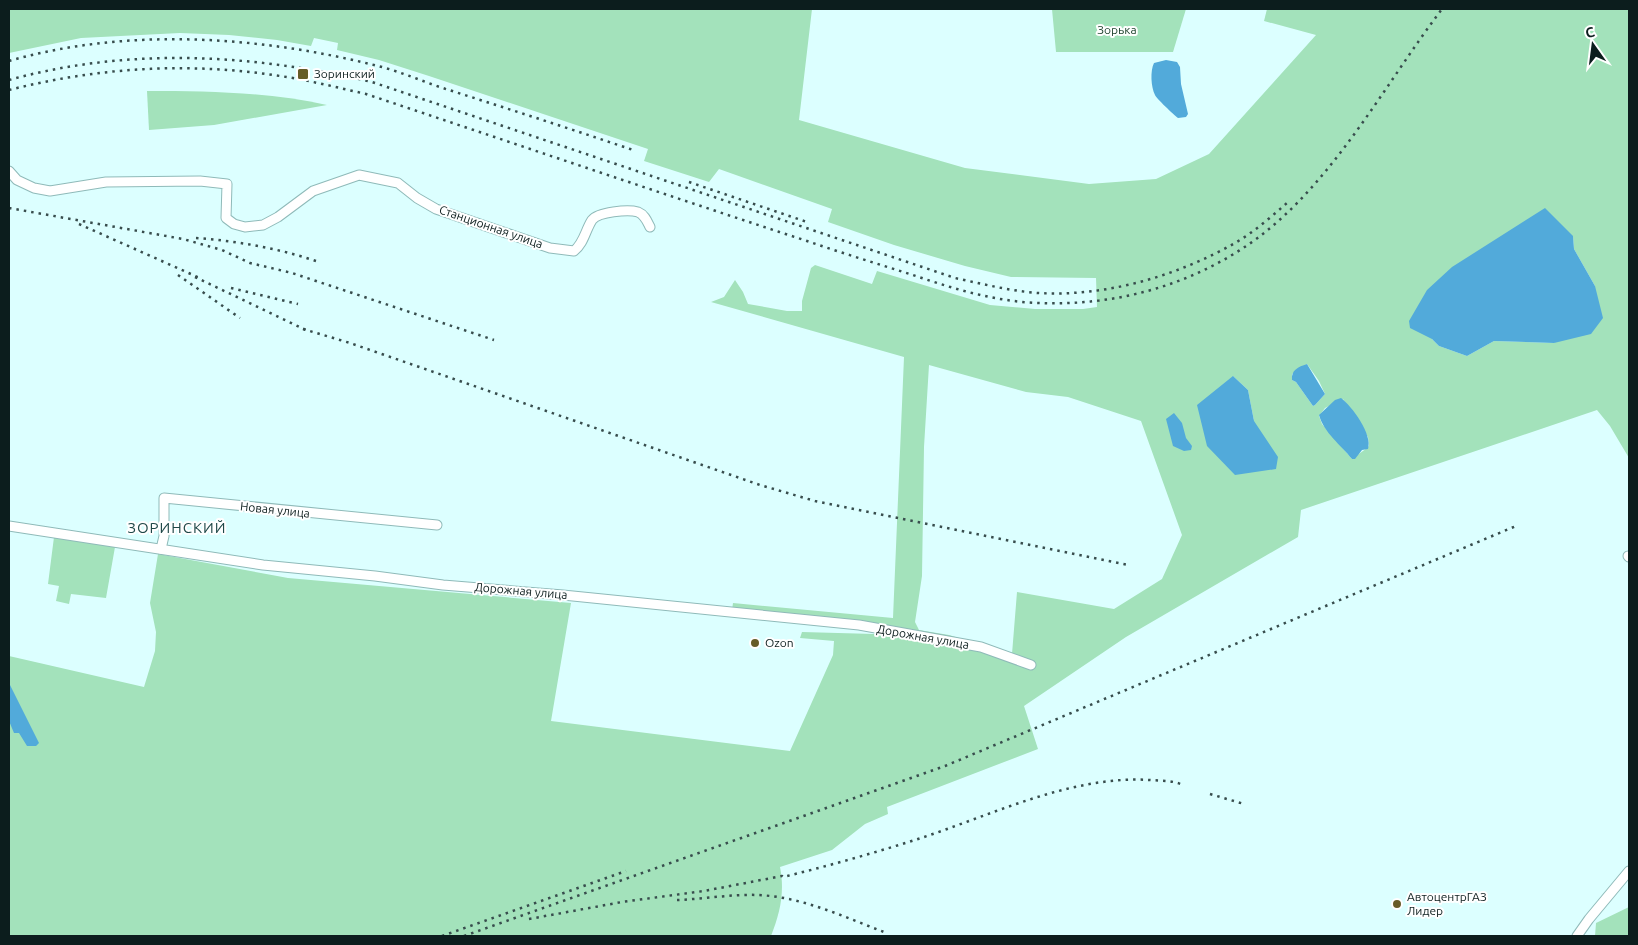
<svg xmlns="http://www.w3.org/2000/svg" width="1638" height="945" font-family="Ubuntu,sans-serif">
  <style>
    .green { fill: #a3e2bb; fill-rule: evenodd }
    .water { fill: #52aada }
    .lines { fill: none; stroke-linecap: round; stroke-linejoin: round }
    .minor-casing { stroke: #8fbab9; stroke-width: 11 }
    .minor { stroke: #fff; stroke-width: 9 }
    .rail { stroke: #384d4d; stroke-width: 2.5; stroke-dasharray: 2.5 5; stroke-linecap: butt }
    .poi-dot { fill: #665c28; stroke: #fff; stroke-width: 2 }
    .labels { text-anchor: middle; stroke-width: 4; stroke-linejoin: round; paint-order: stroke }
    .park-label { font-size: 12px; fill: #183d28; stroke: #fff }
    .poi-label { font-size: 12px; fill: #0c1d1d; stroke: #fff; text-anchor: start }
    .street-label { font-size: 12px; fill: #0c1d1d; stroke: #fff }
    .quarter-label { font-size: 15px; letter-spacing: 1px; fill: #1f4848; stroke: #fff }
  </style>
  <rect width="100%" height="100%" fill="#dcffff"/>
  <g class="green">
    <path d="M9,9H812L799,120L965,168L1089,184L1156,179L1209,154L1316,35L1264,21L1267,9H1629V458L1610,426L1597,410L1301,510L1298,537L1126,637L1024,706L1038,749L887,807L888,814L865,824L832,850L780,867C785,892 780,913 771,936H9V656L144,687L155,651L156,632L150,603L158,554L288,578L571,603L551,721L790,751L833,655L834,641L800,638L802,632L874,634L886,635L890,628L732,610L733,603L893,618L904,357L711,302L724,297L735,280L743,292L748,304L787,311H802V301L811,268L815,265L872,284L877,271L990,305L1035,309H1083L1097,307L1096,278L1011,277L965,266L894,245L828,222L832,209L719,169L709,182L644,161L648,149L429,76L379,60L337,50L338,43L314,38L311,46L277,40L229,35L180,33L81,38L9,53ZM1573,236L1574,249L1595,286L1554,343L1494,341L1467,356L1439,346L1432,339ZM1307,364L1319,381L1325,394L1315,405L1313,406L1296,382L1292,380V374ZM929,365L1026,392L1068,397L1141,421L1182,535L1162,579L1114,609L1017,592L1012,654L949,635L919,630L915,622L922,576L924,447ZM1233,376L1248,390L1254,421ZM1343,399L1368,437L1369,446C1364,451 1358,454 1352,459L1322,424L1319,416L1325,408Z"/>
    <path d="M1052,9H1186L1173,52H1056Z"/>
    <path d="M147,91C208,91 267,92 327,105L214,125L149,130Z"/>
    <path d="M54,537L115,547L106,598L71,594L69,604L56,601L59,586L48,584Z"/>
    <path d="M1629,907V936H1595L1596,923Z"/>
  </g>
  <g class="water">
    <path d="M1166,60L1177,62L1180,67L1181,84L1188,114L1186,117L1178,118C1174,115 1156,98 1155,95C1151,87 1150,71 1154,63Z"/>
    <path d="M1545,208L1573,236L1574,249L1595,286L1603,318L1591,334L1554,343L1494,341L1467,356L1439,346L1432,339L1410,328L1409,321L1427,290L1452,267Z"/>
    <path d="M1307,364L1325,394L1315,405L1313,406L1296,382L1292,380C1291,370 1298,367 1307,364Z"/>
    <path d="M1233,376L1248,390L1254,421L1278,457L1276,469L1235,475L1207,446L1197,405Z"/>
    <path d="M1341,398C1352,406 1373,435 1368,449L1362,450L1355,459H1352C1341,445 1324,433 1319,415L1335,400Z"/>
    <path d="M1174,413L1182,423L1186,438L1192,446L1191,450L1184,451L1173,446L1166,419Z"/>
    <path d="M9,683L39,743L36,746H27L19,733H14L9,721Z"/>
  </g>
  <g class="lines">
    <defs>
      <g id="minor">
        <path d="M9,171L17,180L34,188L50,191L106,182L200,181L227,184L226,218L234,224L245,227L263,225L278,217L313,191L359,175L398,183L417,198L436,209L550,248L574,251C584,243 585,231 592,220C598,212 628,209 638,212C645,215 647,221 650,227"/>
        <path d="M9,526L263,565L375,576L443,585L563,595L859,625L981,647L1031,665"/>
        <path d="M161,549L164,536V498L437,525"/>
        <path d="M1628,556L1629,557"/>
        <path d="M1577,936L1589,919L1629,871"/>
      </g>
    </defs>
    <use href="#minor" class="minor-casing"/>
    <use href="#minor" class="minor"/>
    <g class="rail">
      <path d="M9,61C127,27 260,36 378,66C402,72 426,83 449,90C512,110 574,130 636,151"/>
      <path d="M9,80C128,47 252,54 372,82L955,278C983,284 1010,291 1038,293C1106,297 1177,276 1235,243C1254,232 1271,217 1287,203"/>
      <path d="M9,90C95,68 185,62 273,75C304,79 335,87 366,94C513,143 660,193 807,241C842,253 878,264 913,275C954,289 997,302 1040,303C1110,306 1181,288 1240,250C1326,196 1382,88 1442,9"/>
      <path d="M689,182L807,222"/>
      <path d="M9,208L183,239L222,250L250,263L292,273L494,340"/>
      <path d="M79,224L202,279"/>
      <path d="M196,238C237,241 277,248 316,261"/>
      <path d="M178,275L240,318"/>
      <path d="M195,277L308,331"/>
      <path d="M231,288L298,304"/>
      <path d="M303,329L350,343L760,485L815,501L1128,565"/>
      <path d="M1210,794L1244,804"/>
      <path d="M677,900C704,899 732,894 758,895C803,897 844,917 884,932"/>
      <path d="M529,919L622,902L704,891L782,876L783,877C828,866 874,853 918,839C992,815 1072,775 1150,780C1161,781 1172,780 1183,785"/>
      <path d="M442,936L626,871"/>
      <path d="M464,936L945,766L1516,526"/>
    </g>
  </g>
  <g class="poi-dot">
    <rect x="297" y="68" width="12" height="12" rx="2.5"/>
    <circle cx="755" cy="643" r="5"/>
    <circle cx="1397" cy="904" r="5"/>
  </g>
  <g class="labels">
    <g class="park-label">
      <text x="1117" y="34">Зорька</text>
    </g>
    <g class="poi-label">
      <text x="314" y="78">Зоринский</text>
      <text x="765" y="647">Ozon</text>
      <text x="1407" y="901">АвтоцентрГАЗ<tspan x="1407" dy="14">Лидер</tspan></text>
    </g>
    <g class="street-label">
      <text transform="translate(491 227) rotate(19)" y="4">Станционная улица</text>
      <text transform="translate(275 510) rotate(6)" y="4">Новая улица</text>
      <text transform="translate(521 591) rotate(5)" y="4">Дорожная улица</text>
      <text transform="translate(923 637) rotate(10)" y="4">Дорожная улица</text>
    </g>
    <g class="quarter-label">
      <text x="177" y="533">ЗОРИНСКИЙ</text>
    </g>
  </g>
  <rect width="1638" height="945" fill="none" stroke="#0c1d1d" stroke-width="20"/>
  <g transform="translate(1593 45) rotate(346)" stroke="#ffffff" stroke-width="4" paint-order="stroke">
  <path d="M0-4L9 19L0 12L-9 19Z" fill="#0c1d1d"/>
  <text y="-8" font-size="14" font-weight="bold" text-anchor="middle" fill="#0c1d1d">С</text>
  </g>
</svg>
